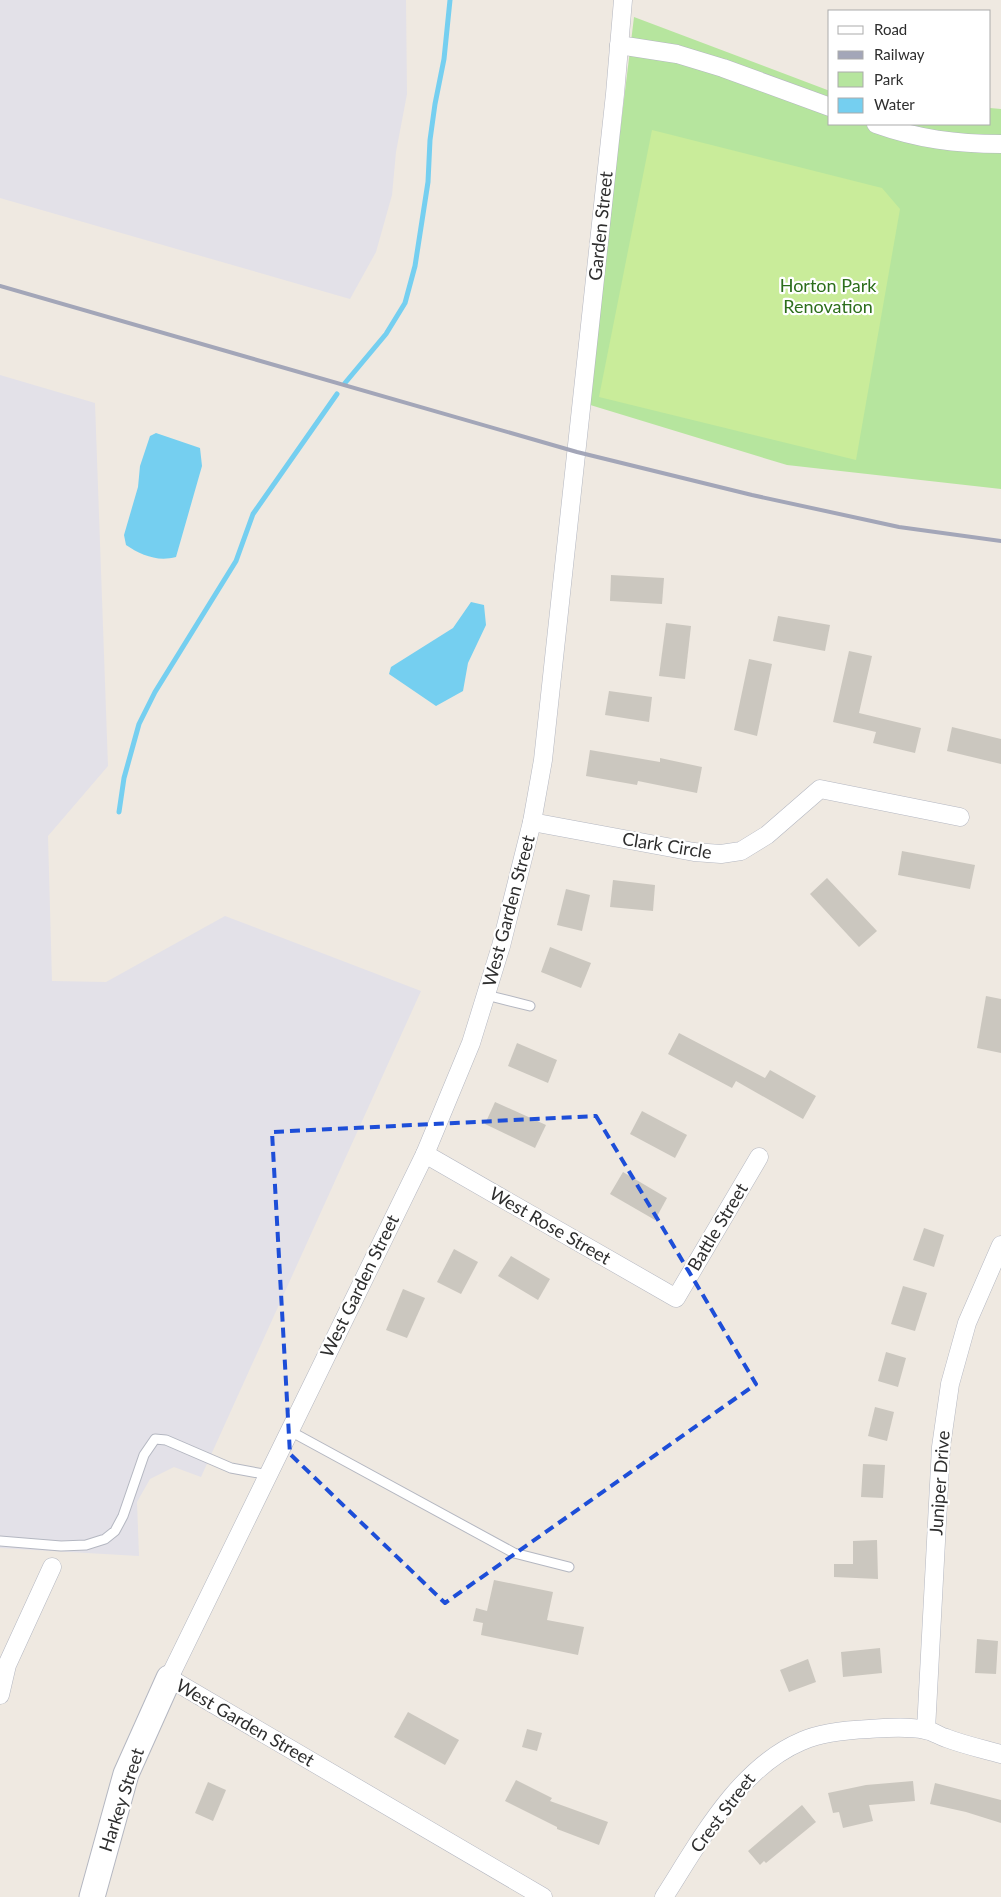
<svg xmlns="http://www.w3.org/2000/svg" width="1001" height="1897" font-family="Lato,sans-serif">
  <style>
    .industrial { fill: #e3e1e8 }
    .green { fill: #b6e59e }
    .pitch { fill: #c9ec9a }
    .water { fill: #75cff0 }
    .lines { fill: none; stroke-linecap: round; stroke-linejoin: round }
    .stream { stroke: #75cff0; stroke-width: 5 }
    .building { fill: #cbc7bf }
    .lane-casing { stroke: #b4b7c1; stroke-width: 11 }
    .street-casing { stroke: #b4b7c1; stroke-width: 19 }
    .secondary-casing { stroke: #b4b7c1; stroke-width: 27 }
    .lane { stroke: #fff; stroke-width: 9 }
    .street { stroke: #fff; stroke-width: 18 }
    .secondary { stroke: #fff; stroke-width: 25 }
    .rail { stroke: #a3a6b8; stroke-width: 4 }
    .marked { fill: none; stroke: #1d4ed8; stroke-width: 4; stroke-dasharray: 10 6; stroke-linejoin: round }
    .labels { text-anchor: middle; stroke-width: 4.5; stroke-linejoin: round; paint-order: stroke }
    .street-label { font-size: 18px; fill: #2e2e2e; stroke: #fff }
    .park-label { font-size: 18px; fill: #2c6e1b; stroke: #fff }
  </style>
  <rect width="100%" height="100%" fill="#efe9e1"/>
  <g class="industrial">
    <path d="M0,0H406L407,94L396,152L392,195L376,252L350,299L0,198Z"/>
    <path d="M0,375L95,403L108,766L48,836L52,981L106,982L225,916L421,991L201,1477L174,1467L150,1479L137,1502L139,1556L0,1548Z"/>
  </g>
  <path class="green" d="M634,17L830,91V124H990V108L1001,109V489L787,465L587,404Z"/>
  <path class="pitch" d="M652,130L882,188L900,209L856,460L599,397Z"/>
  <g class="water">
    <path d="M156,433L200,448L202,466L176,557C157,562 141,555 126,545L124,535L138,487L140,466L150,436Z"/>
    <path d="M471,602L484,605L486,625L468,663L463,691L436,706L389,674L391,667L453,628Z"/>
  </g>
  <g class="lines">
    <g class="stream">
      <path d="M345,383L386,334L405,303L415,266L428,182L430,140L435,104L444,59L450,0"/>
      <path d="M119,812L124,778L139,724L155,692L236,561L253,514L337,394"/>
    </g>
  </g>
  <g class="building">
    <path d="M611,575L664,578L662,604L610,601Z"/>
    <path d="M778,616L830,625L825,651L773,641Z"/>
    <path d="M666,623L691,626L685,679L659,676Z"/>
    <path d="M849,651L872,656L859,713L921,728L915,753L873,743L876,732L833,722Z"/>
    <path d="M749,659L772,664L757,736L734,730Z"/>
    <path d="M609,691L652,697L649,722L605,715Z"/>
    <path d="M952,727L1001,739V764L947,751Z"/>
    <path d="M590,750L660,762V758L702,767L697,793L638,781L637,785L586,776Z"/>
    <path d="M902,851L975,865L970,889L898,875Z"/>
    <path d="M827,878L877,931L859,947L810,894Z"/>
    <path d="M613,880L655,885L653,911L610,907Z"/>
    <path d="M566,889L590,895L582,931L557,925Z"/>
    <path d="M550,947L591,963L581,988L541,972Z"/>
    <path d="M986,996L1001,999V1053L977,1048Z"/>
    <path d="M679,1033L765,1078L770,1070L816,1096L803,1119L736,1081L732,1088L668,1054Z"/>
    <path d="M517,1043L557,1060L548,1083L508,1066Z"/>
    <path d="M495,1102L546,1125L535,1148L485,1124Z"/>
    <path d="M642,1111L687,1135L675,1158L630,1134Z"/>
    <path d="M623,1172L667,1198L655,1220L610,1194Z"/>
    <path d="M924,1228L944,1235L934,1267L913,1260Z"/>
    <path d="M454,1249L478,1262L461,1294L437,1282Z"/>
    <path d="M511,1256L550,1279L538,1300L498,1276Z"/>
    <path d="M903,1286L927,1293L915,1331L891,1324Z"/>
    <path d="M403,1289L425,1298L407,1338L386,1330Z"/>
    <path d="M886,1352L906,1358L898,1387L878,1381Z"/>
    <path d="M875,1407L894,1412L887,1441L868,1436Z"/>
    <path d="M863,1464L885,1465L883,1498L861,1497Z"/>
    <path d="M877,1540L878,1579L834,1577V1564H853V1541Z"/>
    <path d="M494,1580L553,1592L547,1620L584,1627L578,1655L481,1635L483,1623L473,1621L476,1608L487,1611Z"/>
    <path d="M977,1639L998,1641L996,1674L975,1673Z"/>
    <path d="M880,1648L882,1673L843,1677L841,1652Z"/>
    <path d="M808,1659L816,1682L789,1692L780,1670Z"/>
    <path d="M408,1712L459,1740L445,1765L394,1737Z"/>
    <path d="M527,1729L542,1733L537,1751L522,1747Z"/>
    <path d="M516,1780L552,1798L550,1801L608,1822L599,1845L557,1829V1827L505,1801Z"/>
    <path d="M913,1781L915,1801L869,1805L873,1821L843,1828L839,1812L833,1813L828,1793L866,1785Z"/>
    <path d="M208,1782L226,1790L213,1821L195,1813Z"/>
    <path d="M935,1783L1001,1800V1823L966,1812L930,1804Z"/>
    <path d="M802,1805L816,1822L766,1863L764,1861L760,1865L748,1851Z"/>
  </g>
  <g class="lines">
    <defs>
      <g id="lane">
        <path d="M486,995L530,1006"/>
        <path d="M290,1431L514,1553L569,1567"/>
        <path d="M0,1541L61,1546L86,1545L105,1539L115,1531L123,1516L144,1455L155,1439L166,1440L231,1468L269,1475"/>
      </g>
      <g id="street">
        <path d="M619,45L677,54L723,68L830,107"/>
        <path d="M876,124C918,139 956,144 1001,144"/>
        <path d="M532,822L694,852L721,854L741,851L767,835L820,789L960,817"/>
        <path d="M425,1154L676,1298L759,1157"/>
        <path d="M0,1695L7,1665L52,1567"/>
        <path d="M926,1730L941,1447L950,1384L967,1323L1001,1245"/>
        <path d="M543,1897L169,1678L425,1154L471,1043L501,946L532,822L543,760L615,94L623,0"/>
        <path d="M664,1897C700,1841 738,1768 802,1741C822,1732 847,1730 869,1729C887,1728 907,1726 925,1730C933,1731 939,1736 946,1738C964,1745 983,1749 1001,1754"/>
      </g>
      <path id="secondary" d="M92,1897L126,1774L169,1678"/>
    </defs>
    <use href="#lane" class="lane-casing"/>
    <use href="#street" class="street-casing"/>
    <use href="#secondary" class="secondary-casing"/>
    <use href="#lane" class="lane"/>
    <use href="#street" class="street"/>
    <use href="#secondary" class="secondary"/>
    <path class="rail" d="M0,286L577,452L752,495L899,527L1001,541"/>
  </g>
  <path class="marked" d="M596,1116L756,1384L445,1603L290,1454L272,1132Z"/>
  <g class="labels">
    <g class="street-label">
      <text transform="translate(601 226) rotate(-84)" y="6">Garden Street</text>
      <text transform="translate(667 846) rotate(9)" y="6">Clark Circle</text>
      <text transform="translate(509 911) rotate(-75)" y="6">West Garden Street</text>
      <text transform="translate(550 1226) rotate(30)" y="6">West Rose Street</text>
      <text transform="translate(718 1227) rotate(-59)" y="6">Battle Street</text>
      <text transform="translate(360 1286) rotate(-64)" y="6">West Garden Street</text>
      <text transform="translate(940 1483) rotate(-86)" y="6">Juniper Drive</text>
      <text transform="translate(245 1723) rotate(30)" y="6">West Garden Street</text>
      <text transform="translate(122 1800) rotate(-72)" y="6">Harkey Street</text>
      <text transform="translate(723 1813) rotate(-53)" y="6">Crest Street</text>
    </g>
    <g class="park-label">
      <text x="828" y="292">Horton Park<tspan x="828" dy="21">Renovation</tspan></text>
    </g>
  </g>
  <rect x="828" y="10" width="162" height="115" fill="#ffffff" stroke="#ababab"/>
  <rect x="838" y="26" width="25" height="8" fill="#ffffff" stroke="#ababab"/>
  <text x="874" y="35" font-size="15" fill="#2e2e2e">Road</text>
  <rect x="838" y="51" width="25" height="8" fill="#a3a6b8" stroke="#ababab"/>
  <text x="874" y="60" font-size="15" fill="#2e2e2e">Railway</text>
  <rect x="838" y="72" width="25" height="15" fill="#b6e59e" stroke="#ababab"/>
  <text x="874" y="85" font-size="15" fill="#2e2e2e">Park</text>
  <rect x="838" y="98" width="25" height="15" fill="#75cff0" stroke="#ababab"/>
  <text x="874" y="110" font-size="15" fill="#2e2e2e">Water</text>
</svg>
